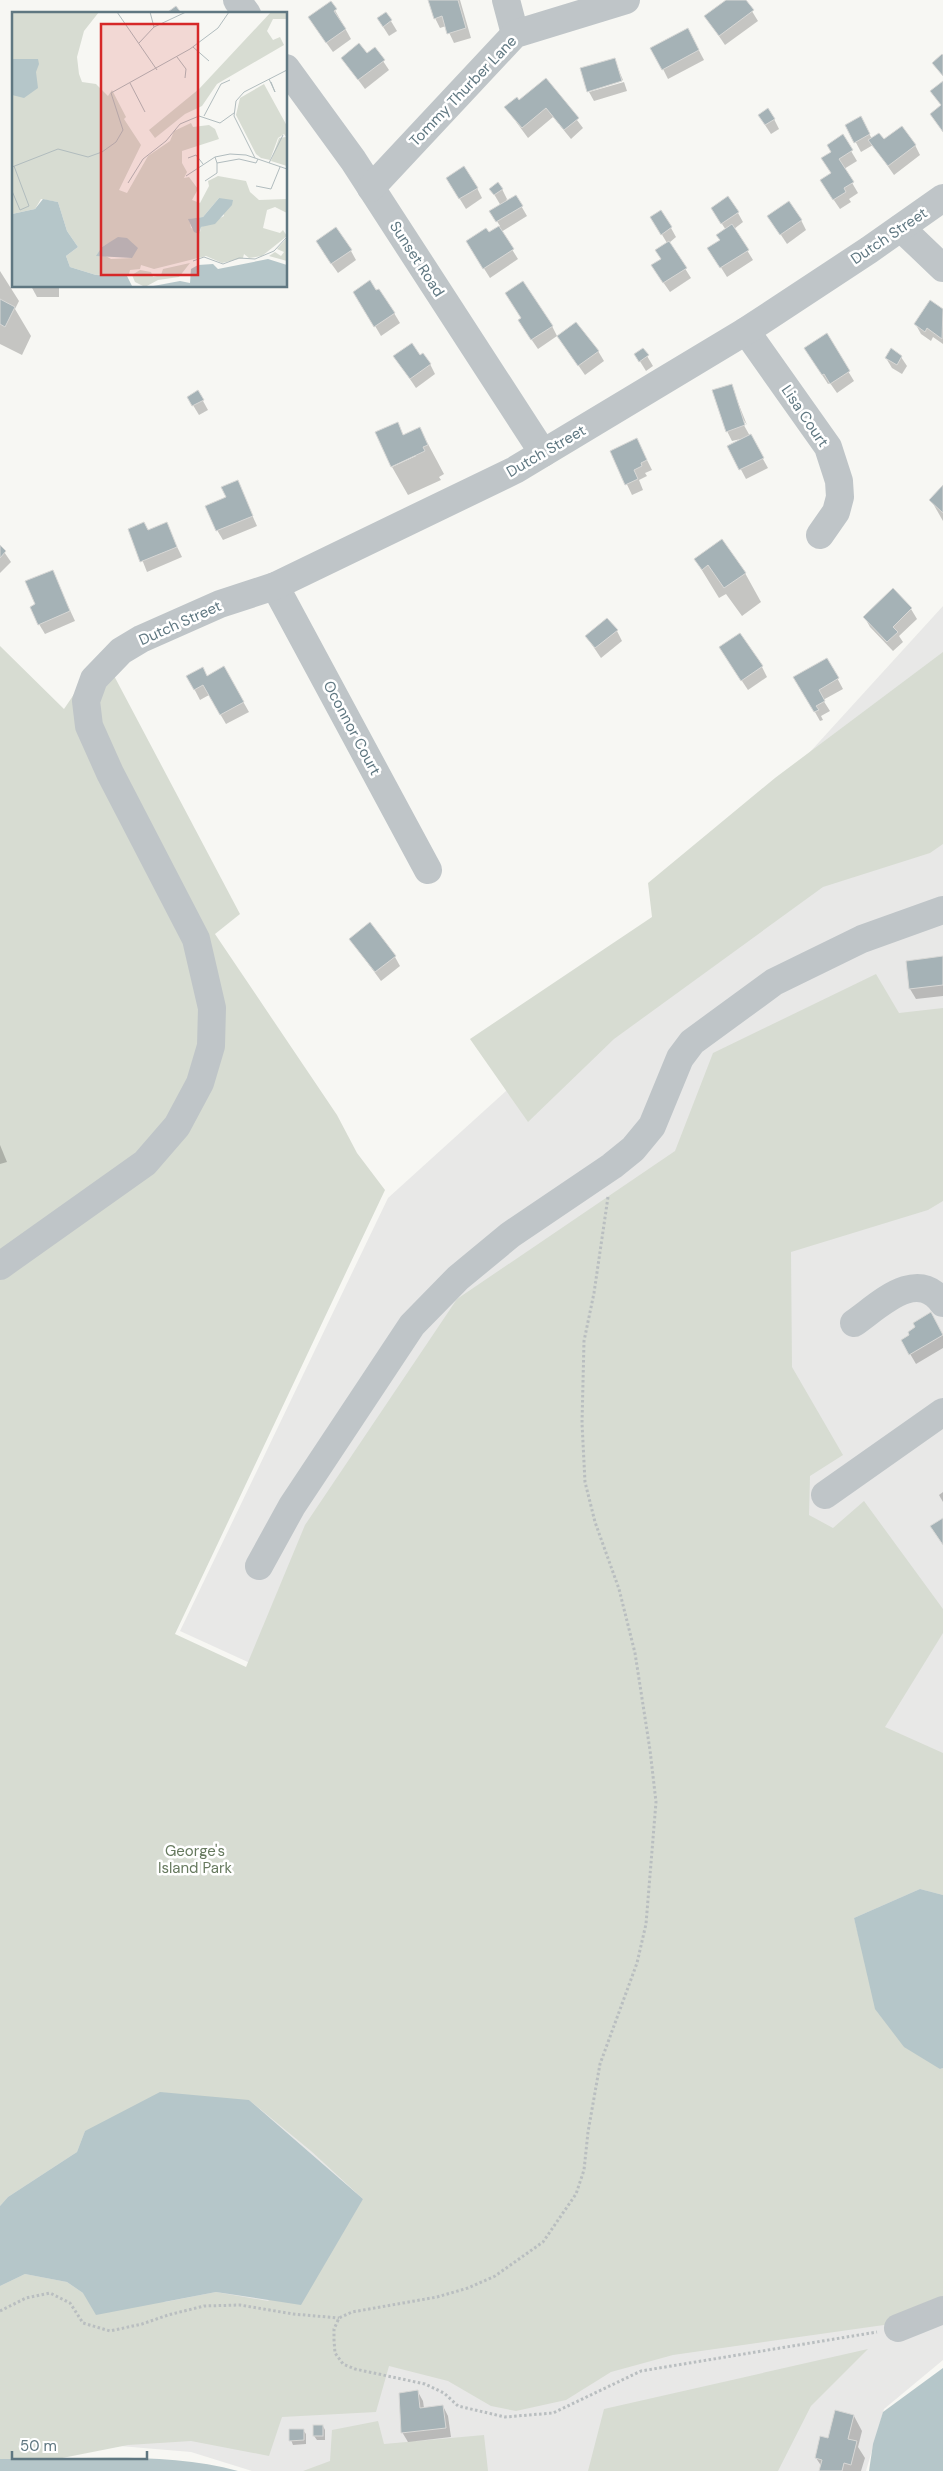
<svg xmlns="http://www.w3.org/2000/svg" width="943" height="2471" font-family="'DM Sans',sans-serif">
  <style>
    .built { fill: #e8e8e7 }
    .green { fill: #d7dcd2 }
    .water { fill: #b5c6c9 }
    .shadow { fill: #0003 }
    .building { fill: #a5b2b6; stroke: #d8d8d6 }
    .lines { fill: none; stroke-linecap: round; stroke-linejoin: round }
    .path { stroke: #b9bec0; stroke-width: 3; stroke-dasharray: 2.5 2.5; stroke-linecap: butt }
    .minor { stroke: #bfc5c8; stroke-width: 28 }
    .labels { text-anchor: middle; stroke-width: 5; stroke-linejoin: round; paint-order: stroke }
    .street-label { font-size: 15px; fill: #5f7781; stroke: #fff }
    .park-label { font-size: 15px; fill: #66795e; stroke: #fff }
    .inset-road { fill: none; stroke: #b1bcbe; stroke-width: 1 }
    .view { fill: #d62828; fill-opacity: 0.15; stroke: #d62828; stroke-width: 2.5 }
    .inset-edge { fill: none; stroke: #5f7781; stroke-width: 2.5 }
  </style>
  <rect width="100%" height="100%" fill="#f7f7f3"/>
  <path class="built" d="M943,606V2360L884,2409L866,2471H252L191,2452L84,2443L0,2451V2094L631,1837L180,1631L388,1198L506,1091L539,1034L779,786Z"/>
  <g class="green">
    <path d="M0,646L64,709L102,653L240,914L215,934L337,1115L357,1153L385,1190L175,1634L246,1667L305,1525L457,1299L675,1151L713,1053L876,974L899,1013L943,1008V1201L928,1210L791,1252L792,1367L843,1455L810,1476L809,1515L833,1528L864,1501L943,1609V1633L885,1727L943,1753V1895L920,1889L854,1918L865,1961L940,2069L943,2068V2300L898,2323L673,2355L611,2372L566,2400L516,2411L491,2406L448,2381L389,2366L376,2412L282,2417L269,2456L191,2441L128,2445L52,2460L0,2459V2286L25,2274L67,2282L83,2293L165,2302L216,2292L268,2301L363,2199L311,2151L249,2100L85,2131L77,2152L8,2197L0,2206Z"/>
    <path d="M943,652V844L930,853L823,887L614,1039L528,1122L470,1039L652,917L648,883L775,778Z"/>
    <path d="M868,2349L811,2406L778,2471H588L604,2409Z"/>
    <path d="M378,2421L384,2444L484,2435L488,2471H303L330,2461L332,2430Z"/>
  </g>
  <g class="water">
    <path d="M920,1889L943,1895V2068L940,2069L904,2047L875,2009L854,1918Z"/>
    <path d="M160,2092L249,2100L363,2199L301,2305L216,2292L96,2315L83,2293L67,2282L25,2274L0,2286V2206L8,2197L77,2152L85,2131Z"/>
    <path d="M943,2368V2471H869L873,2444L883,2412Z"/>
    <path d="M0,2459C75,2460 166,2451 238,2471H0Z"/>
  </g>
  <g class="shadow">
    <path d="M430,0H460L471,38L454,43L446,26L440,28L435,18Z"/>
    <path d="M729,0H745L758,21L725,45L706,17Z"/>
    <path d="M331,3L351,39L333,52L315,27Z"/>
    <path d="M386,13L397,31L389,36L378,19Z"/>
    <path d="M693,39L704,60L668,79L663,69Z"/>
    <path d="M367,55L383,61L389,70L365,89L342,58Z"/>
    <path d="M614,59L623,80L588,90V92L582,69Z"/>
    <path d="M546,79L583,128L571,139L553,117L528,138L506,108L519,101Z"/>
    <path d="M624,82L627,91L594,101L589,92Z"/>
    <path d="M861,118L872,139L915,145L920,155L894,175L873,145L861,152L847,126Z"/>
    <path d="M774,119L779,129L771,134L765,125Z"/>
    <path d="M842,136L857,161L844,169L858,193L849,199L851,202L840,209L827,190Z"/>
    <path d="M453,188H477L482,198L466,209Z"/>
    <path d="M491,189H502L507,199L504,204L516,197L527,216L501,232L518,259L490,278L473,251L488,234L500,226L491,212L501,206Z"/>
    <path d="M738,213L743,222L734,229L753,260L727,277L715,258L726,230L718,218Z"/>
    <path d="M652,218L671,228L676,237L669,243L691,278L670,292L658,275L667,243Z"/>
    <path d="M801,220L806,230L787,244L775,226Z"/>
    <path d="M351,251L356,260L338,273L323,252Z"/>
    <path d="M0,271L19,301L15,309L31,336L22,355L0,344Z"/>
    <path d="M31,286H59V297H37Z"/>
    <path d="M355,292L394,313L400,323L381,336Z"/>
    <path d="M931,302L943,310V344L933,337L931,341L921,334L916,325Z"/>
    <path d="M522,319L552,326L557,336L538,349L525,330Z"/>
    <path d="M826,335L854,381L837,393L830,383L828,384L811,358Z"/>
    <path d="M559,337L598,351L604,361L585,375Z"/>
    <path d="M636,355L647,356L653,366L646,371Z"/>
    <path d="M395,357H420L430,364L435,374L416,388Z"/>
    <path d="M901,357L907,366L902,374L892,368L886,358Z"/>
    <path d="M731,385L747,425L743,419L741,420L768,468L746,479L729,447L745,438L732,441L727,431Z"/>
    <path d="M198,392L208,410L199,415L188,397Z"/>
    <path d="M397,424L404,436L420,429L444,474L439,477L441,480L408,495L392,467L416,456V454L391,465Z"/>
    <path d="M637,440L652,470L645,473L647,476L639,480L643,490L632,495L611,451Z"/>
    <path d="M237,481L257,526L223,540L217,530L228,498Z"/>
    <path d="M943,487V521L931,500Z"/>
    <path d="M166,524L182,557L147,572L130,529L148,531Z"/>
    <path d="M0,546L11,562L0,573Z"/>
    <path d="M695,559L745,573L761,602L742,616L726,594L719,598Z"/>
    <path d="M52,571L75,621L45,634L39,624L37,605Z"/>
    <path d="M893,590L911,609L917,619L899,636L903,642L893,651L870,627L865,618Z"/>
    <path d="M617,631L622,641L601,658L586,636Z"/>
    <path d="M726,657L762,667L767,677L748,690Z"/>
    <path d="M827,659L843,689L823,700L830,711L821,716L823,720L820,721L795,677Z"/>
    <path d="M224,668L249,712L226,724L209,695L200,700L188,677H207Z"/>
    <path d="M350,939L395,957L400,966L381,981Z"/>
    <path d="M943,957V996L916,999L910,989L907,962Z"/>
    <path d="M0,1145L7,1162L0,1164Z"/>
    <path d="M930,1314L943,1335V1348L916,1364L902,1340L911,1335Z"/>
    <path d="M943,1492V1502L939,1495Z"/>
    <path d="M418,2392L423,2401L424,2408L443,2406L448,2416L451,2437L408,2442L402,2432Z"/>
    <path d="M854,2416L862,2431L858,2447L865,2458L861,2471H821L822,2467L816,2458L829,2440Z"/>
    <path d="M323,2426L325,2430V2440H317L314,2436Z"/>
    <path d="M303,2430L306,2434V2444L293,2445L291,2440Z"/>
  </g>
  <g class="building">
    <path d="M428,0H458L466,28L447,34L442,16L434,19Z"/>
    <path d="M726,0H746L754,10L719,36L704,16Z"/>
    <path d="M331,1L337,9L334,11L346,29L326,43L308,17Z"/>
    <path d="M176,6L182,14H165Z"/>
    <path d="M386,12L392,20L383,27L377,18Z"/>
    <path d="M688,28L699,50L662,70L650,48Z"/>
    <path d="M359,43L367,53L375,47L385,60L358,80L341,58Z"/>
    <path d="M942,54L943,55V76L932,63Z"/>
    <path d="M615,58L622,81L587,92L580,68Z"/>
    <path d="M546,78L579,118L564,130L546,108L522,128L504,107L517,97L519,100Z"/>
    <path d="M943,81V132L930,114L941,105L930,91Z"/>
    <path d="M768,108L775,119L765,125L758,115Z"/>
    <path d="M861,116L870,134L854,143L845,125Z"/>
    <path d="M902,126L916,145L888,166L868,140L879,133L884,139Z"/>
    <path d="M843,134L853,150L839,159L854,182L844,188L846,192L833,200L820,180L831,173L821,158L831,152L827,145Z"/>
    <path d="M464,166L478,188L459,199L446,178Z"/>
    <path d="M498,182L503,189L494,195L489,189Z"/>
    <path d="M516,195L523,206L496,222L489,211Z"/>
    <path d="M728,196L739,212L721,224L711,208Z"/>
    <path d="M789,201L802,220L780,235L767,216Z"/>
    <path d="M661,210L672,227L661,235L650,217Z"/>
    <path d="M732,224L749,250L720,268L707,248L720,240L716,235Z"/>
    <path d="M499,226L514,249L483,269L466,241L486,228L489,232Z"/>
    <path d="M336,227L352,250L331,264L316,241Z"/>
    <path d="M669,241L687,268L663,283L651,265L661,259L655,250Z"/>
    <path d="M370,280L376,290L379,289L395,313L374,327L353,292Z"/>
    <path d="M523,281L553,326L531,340L518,320L521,318L505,293Z"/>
    <path d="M0,299L15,307L5,327L0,324Z"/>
    <path d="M930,300L943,309L942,339L927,328L925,332L914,324Z"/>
    <path d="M576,322L599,351L578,366L557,336Z"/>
    <path d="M827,333L850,371L830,384L824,374L822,375L804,348Z"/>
    <path d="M412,343L420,355L423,353L431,364L410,379L393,356Z"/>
    <path d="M643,348L649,355L639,362L634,354Z"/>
    <path d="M891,348L902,356L897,365L885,358Z"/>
    <path d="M732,384L745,425L726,432L712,390Z"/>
    <path d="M198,390L204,400L192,406L187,397Z"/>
    <path d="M398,422L403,435L420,427L428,445L423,447L425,451L391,467L375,432Z"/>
    <path d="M751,434L764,458L739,470L727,446Z"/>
    <path d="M637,438L647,460L641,463L642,466L634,470L638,479L625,485L610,451Z"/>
    <path d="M238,480L253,516L216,531L205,506L226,497L221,487Z"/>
    <path d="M943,485V513L929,500Z"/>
    <path d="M144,522L148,530L167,522L177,547L140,562L128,529Z"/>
    <path d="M722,539L746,573L724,588L708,565L702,570L694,559Z"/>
    <path d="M0,545L6,551L0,558Z"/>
    <path d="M53,570L70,611L38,625L30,607L35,604L25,581Z"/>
    <path d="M893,588L912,608L893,627L898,632L887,642L863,617Z"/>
    <path d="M607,618L618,630L595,648L585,636Z"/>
    <path d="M740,633L763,666L741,681L719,647Z"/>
    <path d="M827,658L839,678L819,690L825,701L816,706L819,710L814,712L793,677Z"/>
    <path d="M224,666L244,702L220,715L203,685L194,690L186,676L203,667L207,676Z"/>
    <path d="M370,922L396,956L375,972L349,939Z"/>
    <path d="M943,956V985L909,989L906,961Z"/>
    <path d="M931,1312L943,1335L909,1355L901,1340L909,1335L908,1332L915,1327L913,1323Z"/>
    <path d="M943,1518V1545L930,1526Z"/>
    <path d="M418,2390L420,2408L443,2405L446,2428L401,2433L399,2393Z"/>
    <path d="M835,2410L854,2415L848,2439L857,2441L851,2465L844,2463L842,2471H819L822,2460L815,2458L820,2436L828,2438Z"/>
    <rect x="313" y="2425" width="10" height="11"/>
    <path d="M289,2429H304V2440L289,2441Z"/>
  </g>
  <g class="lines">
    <g class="path">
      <path d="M608,1197L594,1293L584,1341L582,1423L585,1482L595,1522L619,1589L635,1653L650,1750L656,1802L646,1924L637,1963L600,2064L588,2132L584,2170L576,2194L543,2242L495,2276L468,2288L437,2297L352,2312L339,2318L334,2329V2340L335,2353L343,2364L355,2369L425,2384L444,2393L458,2406L505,2417L553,2413L641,2371L877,2332"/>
      <path d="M0,2311L26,2298L50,2293L70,2303L83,2323L110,2331L142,2324L168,2315L204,2306L240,2305L293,2314L339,2318"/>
    </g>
    <g class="minor">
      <path d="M237,0L247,14"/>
      <path d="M506,0L515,34"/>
      <path d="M286,68L353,160L543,453"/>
      <path d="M371,188L515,34L626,0"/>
      <path d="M901,228L943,268"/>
      <path d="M746,331L828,447L839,481L840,497L836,512L820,535"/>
      <path d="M275,586L428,870"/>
      <path d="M0,1266L145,1163L177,1126L200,1083L211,1046L212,1008L196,939L110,773L89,726L86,701L94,679L121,651L141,639L220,604L275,586L515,470L746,331L869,250L943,198"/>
      <path d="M854,1323C880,1305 916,1267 943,1303"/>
      <path d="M825,1495L943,1412"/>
      <path d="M259,1566L292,1506L412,1325L458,1278L510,1235L612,1166L633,1149L652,1126L680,1058L692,1042L774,982L862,939L943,910"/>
      <path d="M898,2328L943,2310"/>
    </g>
  </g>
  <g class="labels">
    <g class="street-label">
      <text transform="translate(463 91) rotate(-46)" y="5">Tommy Thurber Lane</text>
      <text transform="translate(889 236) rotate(-34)" y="5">Dutch Street</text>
      <text transform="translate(417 259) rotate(57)" y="5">Sunset Road</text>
      <text transform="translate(805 416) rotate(56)" y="5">Lisa Court</text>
      <text transform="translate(546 451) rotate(-30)" y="5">Dutch Street</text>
      <text transform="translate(180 623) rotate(-24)" y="5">Dutch Street</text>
      <text transform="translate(352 728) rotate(62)" y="5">Oconnor Court</text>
    </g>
    <g class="park-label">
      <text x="195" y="1856">George's<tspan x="195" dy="17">Island Park</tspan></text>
    </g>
  </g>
  <g transform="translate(12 12)">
    <rect width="275" height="275" fill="#f7f7f3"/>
    <path d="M0,0H87L72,19L65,45L67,62L70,70L84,72L96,84L100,78L114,105L112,107L129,133L107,178L115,181L136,144L158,129L162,119L179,111L181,115L197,113L203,117L207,127L170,139V151L175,160L172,166L177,165L186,177L180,188L188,191L197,174L196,169L206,164L234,169L238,180L247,188L275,187V201L263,195L255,198L251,216L268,221L271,218L275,224L250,244L237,246L232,242L231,246L210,251L194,244L142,257L129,253L128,257L118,258L117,262L84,263L58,255L54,244L66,235L55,219L46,190L29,187L23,197L0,202ZM207,186L212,204L189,215L188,220L179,216L177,207L191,205ZM97,231L120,246L99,247L92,243L90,235ZM259,0H275V7H261L255,19L261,28L268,25L272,33L205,72L190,94L173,102L143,126L137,118L187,77ZM252,72L275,114V154L259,149L267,126L274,125L272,122L266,126L258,148L249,146L244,142L224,103L228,86ZM275,226V249L257,244L263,240L269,244L272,240L265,237ZM178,251L167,265L146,268L133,275L123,270L120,263L128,258L139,260L141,265L149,263L151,257Z" fill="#d7dcd2" fill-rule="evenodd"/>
    <path d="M0,47H26L27,52L24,60L26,76L12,86L0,83ZM207,186L221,188L220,193L203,212L189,215L187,222L182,220L176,207L191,205ZM31,187L46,190L55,219L66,235L54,244L58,255L84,263L115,264L120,274L124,275H0V202L23,197ZM106,225L115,226L126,236L120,246L84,244L90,235ZM256,247L275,253V275H136L168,269L178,271L179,257L186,253L201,252L206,257Z" fill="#b5c6c9"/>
    <path class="inset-road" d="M105,0L145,58M138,0L142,15M127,31L142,15L174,0M181,35L197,49M165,45L174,57L173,66M257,67L263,80L259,70M118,71L133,100M192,104L209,72L218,68M203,145L205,151L227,147L244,151L246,147M176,146L184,143L191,152M243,146L222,104L224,89L232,80L275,58M257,151L271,123M0,155L46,137L76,145L90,140L104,130L111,118L99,81L178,37L206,16L217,0M174,164L203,145L218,142L234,143L275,157M193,169L205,161V151M116,171L131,147L154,129L168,112L187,104L208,111L222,101M244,174L259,177L268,155M0,179L8,198L17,194L2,154M181,249L192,245L211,252L227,246L243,247L262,239L275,225"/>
    <path class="view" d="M89,12H186V263H89Z"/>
    <rect width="275" height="275" class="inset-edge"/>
  </g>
  <path d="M12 2451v8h135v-8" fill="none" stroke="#5f7781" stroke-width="2.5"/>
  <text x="20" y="2451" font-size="15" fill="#5f7781" stroke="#ffffff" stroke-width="4" paint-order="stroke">50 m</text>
</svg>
